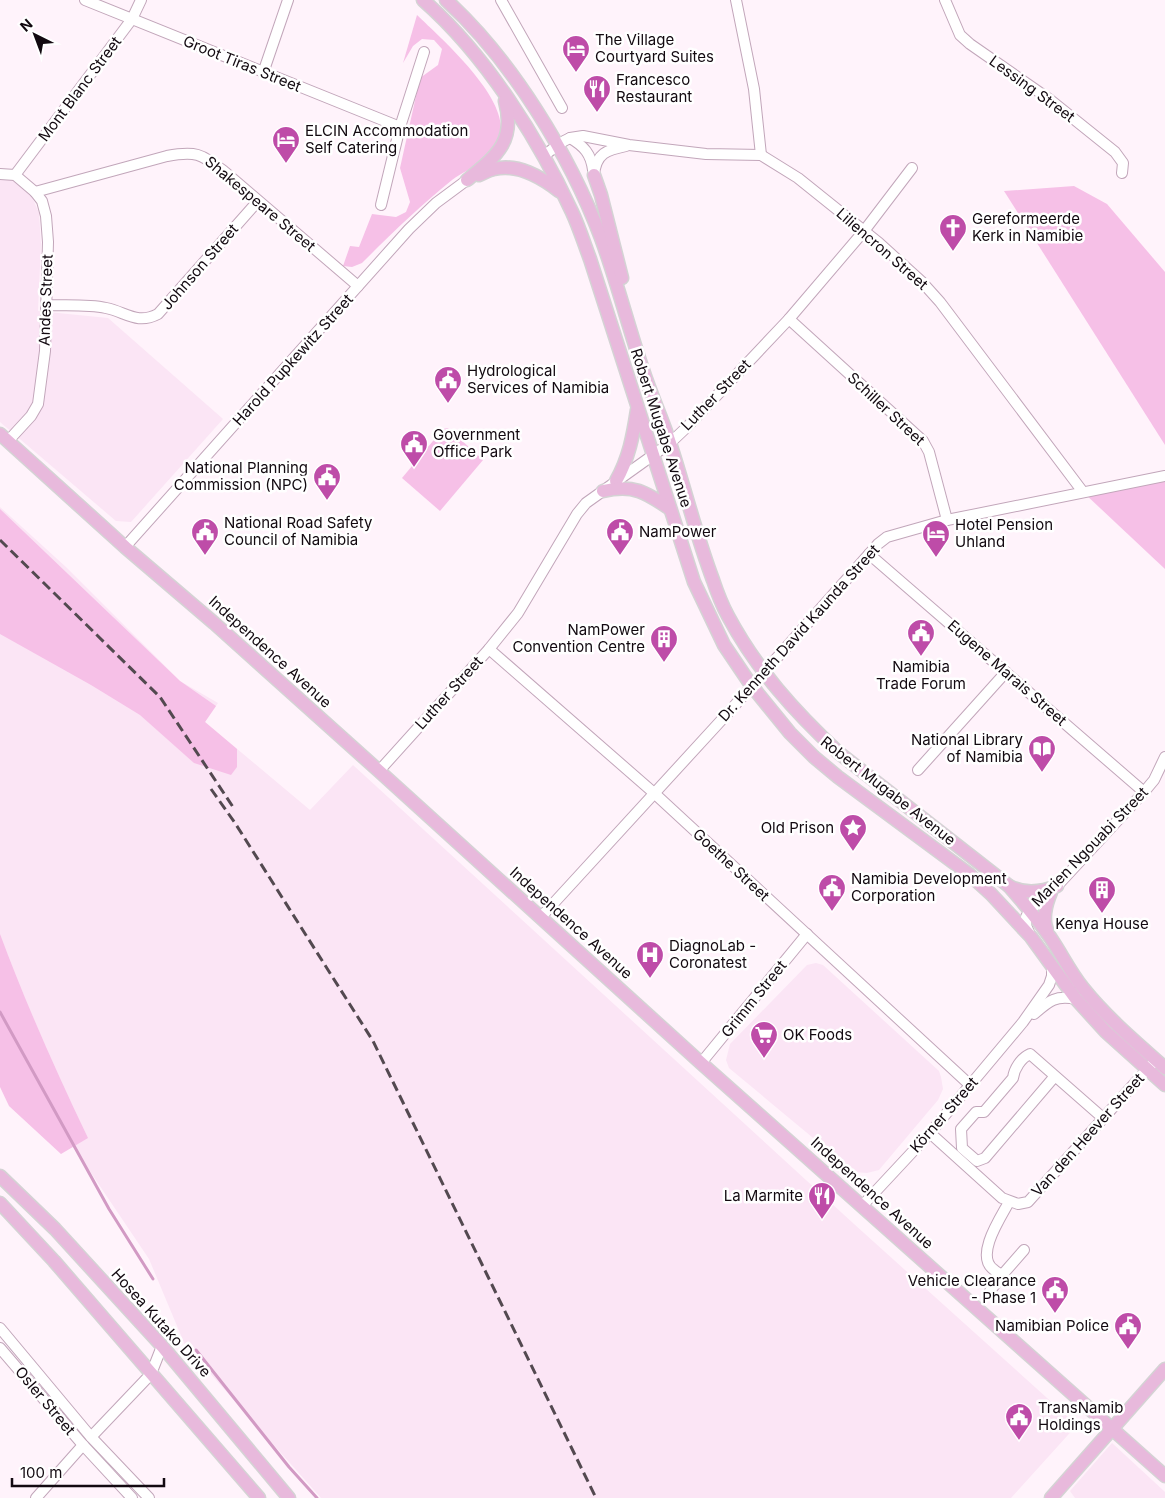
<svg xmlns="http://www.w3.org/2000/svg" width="1165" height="1498" font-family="Inter,sans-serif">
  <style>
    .built { fill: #fbe5f5 }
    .green { fill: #f6c0e7 }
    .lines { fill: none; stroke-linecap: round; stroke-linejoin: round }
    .stream { stroke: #d29ac4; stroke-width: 3 }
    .minor-casing { stroke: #c2a6ba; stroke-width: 12 }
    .major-casing { stroke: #d4d3d4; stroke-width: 15 }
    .minor { stroke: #fff; stroke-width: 10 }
    .major { stroke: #e8b9dc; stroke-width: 12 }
    .rail { stroke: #534950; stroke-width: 3; stroke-dasharray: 10 5; stroke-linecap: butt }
    .labels { text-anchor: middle; stroke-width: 5; stroke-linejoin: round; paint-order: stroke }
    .poi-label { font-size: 15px; fill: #120910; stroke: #fff; text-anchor: start }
    .street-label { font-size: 15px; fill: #120910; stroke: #fff }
  </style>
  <rect width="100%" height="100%" fill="#fff3fb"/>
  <g class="built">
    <path d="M11,179L32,197L39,213L41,244L38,311L108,318L223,419L131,522L116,521L0,422V180Z"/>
    <path d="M0,507L66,567L180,681L218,703L205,722L310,810L353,765L854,1224L1077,1425L1011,1498H321L185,1345L149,1259L13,1057L0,1028Z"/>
    <path d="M816,963L823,965L939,1071L941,1077L943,1089L938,1100L879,1170L867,1173L854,1172L729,1068L726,1060L730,1044L807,965Z"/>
    <path d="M1112,1443L1165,1492V1498H1075L1070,1491Z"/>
  </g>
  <g class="green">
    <path d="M417,15C442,39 503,93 501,130C500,142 490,153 481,161C472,169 461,173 452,180C420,206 391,234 362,263L352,267L343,266L350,246L359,247L372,214L396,217L406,212L410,202L400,168L420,78L438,65L442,49L434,40L422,39L413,46L403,63Z"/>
    <path d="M1074,186L1107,204L1165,272V445L1004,191Z"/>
    <path d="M448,428L483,460L440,511L402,478L443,429Z"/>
    <path d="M1165,476V569L1083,492Z"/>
    <path d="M0,509L180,681L216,706L205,722L237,749V767L231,775L194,763L140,715L91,685L0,634Z"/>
    <path d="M0,934C26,1004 56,1071 88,1138L61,1154L9,1106L0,1087Z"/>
  </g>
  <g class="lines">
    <g class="stream">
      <path d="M0,1012L109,1209L153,1279"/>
      <path d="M196,1350L289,1467L317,1498"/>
    </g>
    <defs>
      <g id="minor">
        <path d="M85,0L400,127"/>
        <path d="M501,0L562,108"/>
        <path d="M736,0L754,89L761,155"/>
        <path d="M945,0L960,35L970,44L1049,99L1115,152L1123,163L1122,173"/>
        <path d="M263,73L288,0"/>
        <path d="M570,138C584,146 591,154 593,170"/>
        <path d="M543,156L564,141L570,138L583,136L629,145L706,154L761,155L798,178L879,243L922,282L940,302L1083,492"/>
        <path d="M0,174L15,175L35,192L42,201L46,216L48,242L45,351L38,404L31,416L8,441"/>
        <path d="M15,175L132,19L141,0"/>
        <path d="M594,175C596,153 607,150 626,146"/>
        <path d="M35,192L167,156C198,150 202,155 225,172L358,286"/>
        <path d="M381,205L400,127L424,52"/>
        <path d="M46,305C65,306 88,304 106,308C126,312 137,325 158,314L258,201"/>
        <path d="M789,319L923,441L929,452L947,520"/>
        <path d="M125,547L409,229L436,203L467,180"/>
        <path d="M869,554L1144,792"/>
        <path d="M489,649L654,793L970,1085"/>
        <path d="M918,770L1006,672"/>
        <path d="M379,771L489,649L518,613L577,514L586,503L670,443L687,427L789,319L864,231L912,168"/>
        <path d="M541,917L727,714L878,544L887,537L947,520L1165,476"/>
        <path d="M1030,935L1026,925V917L1030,910L1057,886L1144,792L1154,780L1165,757"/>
        <path d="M1034,1014C1049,1001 1055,995 1076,999"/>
        <path d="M701,1063L807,934"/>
        <path d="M1055,1076L985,1158L977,1161L962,1148L961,1129L976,1112H984L1013,1078C1014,1069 1021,1058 1030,1054L1103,1118"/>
        <path d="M930,1133L1002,1198L1018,1204L1028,1202L1152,1064"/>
        <path d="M1009,1202C1001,1217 975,1255 993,1269C997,1272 998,1274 1003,1274L1024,1250"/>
        <path d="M862,1206L930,1133L1023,1022L1049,985L1052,976V965"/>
        <path d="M990,1291L1003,1274"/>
        <path d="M0,1328L91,1437L149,1498"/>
        <path d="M0,1348L83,1445L132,1498"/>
        <path d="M91,1437L151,1374L162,1346"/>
        <path d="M36,1498L83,1445"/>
      </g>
      <g id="major">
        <path d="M423,0C485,54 538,138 572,212C579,227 584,243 590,259L694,582L724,645L751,685L790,733L814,757L838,777L969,874L991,894L1031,937L1076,999L1106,1032L1165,1085"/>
        <path d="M446,0C511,59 570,155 601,238C617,281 628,326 643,370C651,395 662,418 670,443C685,489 696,535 713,580C717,592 722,605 728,616C757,670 794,711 839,753L1009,886C1023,902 1037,919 1050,937C1061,953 1070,972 1083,988C1107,1018 1137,1043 1165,1068"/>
        <path d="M479,175C484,173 489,170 494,169C518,163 541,177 559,191"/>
        <path d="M594,175L601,195L622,278"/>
        <path d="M467,180C496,156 516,142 505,101"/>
        <path d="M0,434L125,547L214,623L379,771L701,1063L1165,1476"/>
        <path d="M616,481C629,458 633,436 637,410"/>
        <path d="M603,491C633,484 646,492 670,509"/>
        <path d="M1009,886C1024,894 1042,892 1057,886"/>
        <path d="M1047,930C1042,918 1046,904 1051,892"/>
        <path d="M0,1176L55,1229L162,1346L289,1498"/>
        <path d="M0,1203L54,1261L259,1498"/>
        <path d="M1051,1498L1165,1369"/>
      </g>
    </defs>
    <use href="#minor" class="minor-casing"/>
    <use href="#major" class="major-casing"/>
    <use href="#minor" class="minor"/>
    <use href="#major" class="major"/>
    <g class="rail">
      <path d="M0,540L160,697L235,810"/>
      <path d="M211,789L235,823L373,1041L596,1498"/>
    </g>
  </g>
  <defs>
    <symbol id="hotel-pin" viewBox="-11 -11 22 30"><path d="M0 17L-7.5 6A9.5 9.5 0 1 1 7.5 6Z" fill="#be4ca8" stroke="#fff"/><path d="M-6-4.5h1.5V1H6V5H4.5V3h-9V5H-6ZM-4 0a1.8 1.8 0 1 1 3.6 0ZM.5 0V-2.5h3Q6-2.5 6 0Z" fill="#fff"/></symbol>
    <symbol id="restaurant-pin" viewBox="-11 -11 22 30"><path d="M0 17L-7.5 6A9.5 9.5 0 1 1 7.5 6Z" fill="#be4ca8" stroke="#fff"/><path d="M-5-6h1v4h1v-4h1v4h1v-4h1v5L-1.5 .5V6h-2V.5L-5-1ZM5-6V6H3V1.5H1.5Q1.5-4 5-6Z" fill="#fff"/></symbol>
    <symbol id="church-pin" viewBox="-11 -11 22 30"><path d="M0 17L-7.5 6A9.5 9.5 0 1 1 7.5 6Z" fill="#be4ca8" stroke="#fff"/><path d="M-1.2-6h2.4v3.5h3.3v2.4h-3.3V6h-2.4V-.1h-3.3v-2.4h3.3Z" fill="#fff"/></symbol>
    <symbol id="civic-pin" viewBox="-11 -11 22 30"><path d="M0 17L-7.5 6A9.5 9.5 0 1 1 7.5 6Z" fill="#be4ca8" stroke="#fff"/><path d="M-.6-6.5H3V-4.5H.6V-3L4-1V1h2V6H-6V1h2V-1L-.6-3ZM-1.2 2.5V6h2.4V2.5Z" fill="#fff"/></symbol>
    <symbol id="building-pin" viewBox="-11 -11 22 30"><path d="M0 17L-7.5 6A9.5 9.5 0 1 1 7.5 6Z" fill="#be4ca8" stroke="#fff"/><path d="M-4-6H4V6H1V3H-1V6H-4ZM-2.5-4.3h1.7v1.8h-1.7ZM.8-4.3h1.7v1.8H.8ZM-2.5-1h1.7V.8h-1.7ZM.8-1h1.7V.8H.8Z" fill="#fff"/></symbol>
    <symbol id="library-pin" viewBox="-11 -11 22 30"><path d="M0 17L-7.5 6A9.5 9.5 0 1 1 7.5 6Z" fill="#be4ca8" stroke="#fff"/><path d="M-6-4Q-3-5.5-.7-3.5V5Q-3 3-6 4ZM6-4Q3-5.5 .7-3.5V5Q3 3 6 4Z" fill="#fff"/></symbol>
    <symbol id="sight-pin" viewBox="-11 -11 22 30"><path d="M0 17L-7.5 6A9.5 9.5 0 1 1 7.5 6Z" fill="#be4ca8" stroke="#fff"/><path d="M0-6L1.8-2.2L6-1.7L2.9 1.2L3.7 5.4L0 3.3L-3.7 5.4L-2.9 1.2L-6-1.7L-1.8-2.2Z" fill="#fff"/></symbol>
    <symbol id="hospital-pin" viewBox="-11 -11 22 30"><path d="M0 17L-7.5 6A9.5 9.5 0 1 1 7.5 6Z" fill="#be4ca8" stroke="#fff"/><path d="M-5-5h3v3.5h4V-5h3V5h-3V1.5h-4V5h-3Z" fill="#fff"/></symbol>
    <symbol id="supermarket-pin" viewBox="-11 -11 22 30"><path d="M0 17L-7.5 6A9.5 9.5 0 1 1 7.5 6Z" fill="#be4ca8" stroke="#fff"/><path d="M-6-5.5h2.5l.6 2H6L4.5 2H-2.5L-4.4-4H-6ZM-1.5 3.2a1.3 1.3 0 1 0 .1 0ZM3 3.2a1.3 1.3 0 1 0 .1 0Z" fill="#fff"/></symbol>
  </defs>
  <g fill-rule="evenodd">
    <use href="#hotel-pin" x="560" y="33" width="32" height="43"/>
    <use href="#restaurant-pin" x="581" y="73" width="32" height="43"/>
    <use href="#hotel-pin" x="270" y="124" width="32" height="43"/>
    <use href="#church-pin" x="937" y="212" width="32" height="43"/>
    <use href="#civic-pin" x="432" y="364" width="32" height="43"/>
    <use href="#civic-pin" x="398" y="428" width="32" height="43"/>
    <use href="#civic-pin" x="311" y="461" width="32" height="43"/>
    <use href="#civic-pin" x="189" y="516" width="32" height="43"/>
    <use href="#civic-pin" x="604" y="516" width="32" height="43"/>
    <use href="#hotel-pin" x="920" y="518" width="32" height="43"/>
    <use href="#civic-pin" x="905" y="617" width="32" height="43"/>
    <use href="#building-pin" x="648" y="623" width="32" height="43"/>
    <use href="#library-pin" x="1026" y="733" width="32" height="43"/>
    <use href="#sight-pin" x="837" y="812" width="32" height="43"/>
    <use href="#civic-pin" x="816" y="872" width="32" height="43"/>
    <use href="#building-pin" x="1086" y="874" width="32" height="43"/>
    <use href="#hospital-pin" x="634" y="939" width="32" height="43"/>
    <use href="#supermarket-pin" x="748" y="1019" width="32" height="43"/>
    <use href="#restaurant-pin" x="806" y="1180" width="32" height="43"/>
    <use href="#civic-pin" x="1039" y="1274" width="32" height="43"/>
    <use href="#civic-pin" x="1112" y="1310" width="32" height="43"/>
    <use href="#civic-pin" x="1003" y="1401" width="32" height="43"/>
  </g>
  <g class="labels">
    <g class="poi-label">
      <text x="595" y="45">The Village<tspan x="595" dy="17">Courtyard Suites</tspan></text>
      <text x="616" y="85">Francesco<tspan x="616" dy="17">Restaurant</tspan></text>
      <text x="305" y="136">ELCIN Accommodation<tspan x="305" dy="17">Self Catering</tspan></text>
      <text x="972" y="224">Gereformeerde<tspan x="972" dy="17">Kerk in Namibie</tspan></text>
      <text x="467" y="376">Hydrological<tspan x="467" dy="17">Services of Namibia</tspan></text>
      <text x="433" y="440">Government<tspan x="433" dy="17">Office Park</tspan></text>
      <text x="308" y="473" text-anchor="end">National Planning<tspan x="308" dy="17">Commission (NPC)</tspan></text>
      <text x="224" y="528">National Road Safety<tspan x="224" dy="17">Council of Namibia</tspan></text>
      <text x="955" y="530">Hotel Pension<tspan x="955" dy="17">Uhland</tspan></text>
      <text x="639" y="537">NamPower</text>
      <text x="645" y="635" text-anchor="end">NamPower<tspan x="645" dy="17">Convention Centre</tspan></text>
      <text x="921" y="672" text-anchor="middle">Namibia<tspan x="921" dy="17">Trade Forum</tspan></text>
      <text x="1023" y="745" text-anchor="end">National Library<tspan x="1023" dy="17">of Namibia</tspan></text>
      <text x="834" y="833" text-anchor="end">Old Prison</text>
      <text x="851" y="884">Namibia Development<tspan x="851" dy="17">Corporation</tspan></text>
      <text x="1102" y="929" text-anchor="middle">Kenya House</text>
      <text x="669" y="951">DiagnoLab -<tspan x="669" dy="17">Coronatest</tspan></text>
      <text x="783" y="1040">OK Foods</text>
      <text x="803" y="1201" text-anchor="end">La Marmite</text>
      <text x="1036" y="1286" text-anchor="end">Vehicle Clearance<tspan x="1036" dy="17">- Phase 1</tspan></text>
      <text x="1109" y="1331" text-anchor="end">Namibian Police</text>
      <text x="1038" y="1413">TransNamib<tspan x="1038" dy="17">Holdings</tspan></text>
    </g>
    <g class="street-label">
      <text transform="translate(242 64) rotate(22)" y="5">Groot Tiras Street</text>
      <text transform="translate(80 89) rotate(-53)" y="5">Mont Blanc Street</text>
      <text transform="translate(1032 89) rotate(36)" y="5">Lessing Street</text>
      <text transform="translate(260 204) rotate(40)" y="5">Shakespeare Street</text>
      <text transform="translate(882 249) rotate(41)" y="5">Liliencron Street</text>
      <text transform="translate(200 267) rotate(-49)" y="5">Johnson Street</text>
      <text transform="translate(46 300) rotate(-88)" y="5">Andes Street</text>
      <text transform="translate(293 360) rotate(-48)" y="5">Harold Pupkewitz Street</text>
      <text transform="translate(716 395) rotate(-46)" y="5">Luther Street</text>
      <text transform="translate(886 409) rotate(43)" y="5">Schiller Street</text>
      <text transform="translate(661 428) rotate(72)" y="5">Robert Mugabe Avenue</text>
      <text transform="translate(799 633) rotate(-48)" y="5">Dr. Kenneth David Kaunda Street</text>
      <text transform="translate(270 652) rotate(42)" y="5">Independence Avenue</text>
      <text transform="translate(1007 673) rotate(41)" y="5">Eugene Marais Street</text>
      <text transform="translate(449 693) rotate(-48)" y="5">Luther Street</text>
      <text transform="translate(888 791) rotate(38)" y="5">Robert Mugabe Avenue</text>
      <text transform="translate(1090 847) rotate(-46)" y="5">Marien Ngouabi Street</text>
      <text transform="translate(731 865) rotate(43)" y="5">Goethe Street</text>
      <text transform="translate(571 923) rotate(42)" y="5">Independence Avenue</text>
      <text transform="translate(754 999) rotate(-51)" y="5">Grimm Street</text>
      <text transform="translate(944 1115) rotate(-49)" y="5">Körner Street</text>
      <text transform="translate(1088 1135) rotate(-48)" y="5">Van den Heever Street</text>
      <text transform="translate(872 1193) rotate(42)" y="5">Independence Avenue</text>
      <text transform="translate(161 1323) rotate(48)" y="5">Hosea Kutako Drive</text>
      <text transform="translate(45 1401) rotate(50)" y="5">Osler Street</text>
    </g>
  </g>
  <g transform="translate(35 35) rotate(318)" stroke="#ffffff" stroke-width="4" paint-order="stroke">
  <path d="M0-4L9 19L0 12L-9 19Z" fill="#120910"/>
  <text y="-8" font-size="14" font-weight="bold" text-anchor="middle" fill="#120910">N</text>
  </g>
  <path d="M12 1478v8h152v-8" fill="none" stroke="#120910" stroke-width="2.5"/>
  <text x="20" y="1478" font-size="15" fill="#120910" stroke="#ffffff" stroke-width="4" paint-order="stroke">100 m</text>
</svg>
